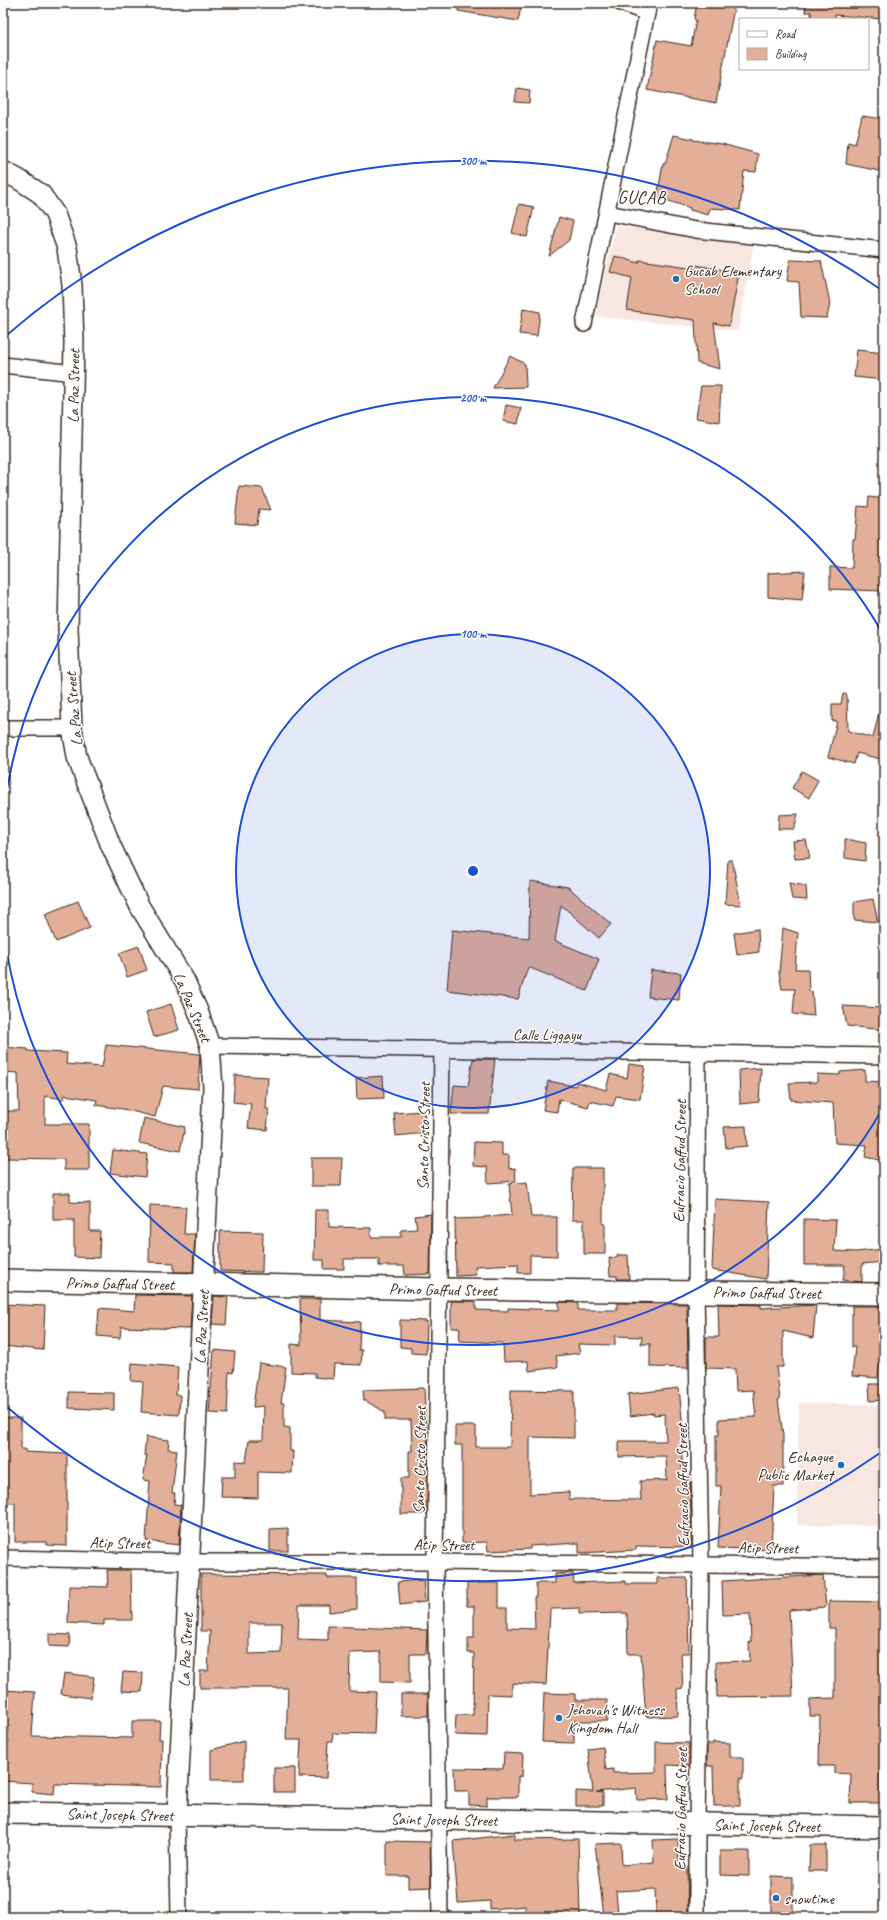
<svg xmlns="http://www.w3.org/2000/svg" width="887" height="1920" font-family="Caveat,sans-serif">
  <style>
    .built { fill: #f7e7e0 }
    .building { fill: #e4af98; stroke: #3b2a1e; fill-rule: evenodd }
    .lines { fill: none; stroke-linecap: round; stroke-linejoin: round }
    .minor-casing { stroke: #3b2a1e; stroke-width: 18 }
    .tertiary-casing { stroke: #3b2a1e; stroke-width: 22 }
    .secondary-casing { stroke: #3b2a1e; stroke-width: 24 }
    .minor { stroke: #fff; stroke-width: 15 }
    .tertiary { stroke: #fff; stroke-width: 19 }
    .secondary { stroke: #fff; stroke-width: 21 }
    .ring { fill: none; stroke: #1d4ed8; stroke-width: 2 }
    .poi-dot { fill: #1f6fb2; stroke: #fff; stroke-width: 1.5 }
    .labels { text-anchor: middle; stroke-width: 3; stroke-linejoin: round; paint-order: stroke }
    .poi-label { font-size: 16px; fill: #3b2a1e; stroke: #fff; text-anchor: start }
    .street-label { font-size: 16px; fill: #3b2a1e; stroke: #fff }
    .quarter-label { font-size: 18px; letter-spacing: 1px; fill: #3b2a1e; stroke: #fff }
    .centre { fill: #1d4ed8; stroke: #fff; stroke-width: 2 }
    .ring-label { font-size: 12px; text-anchor: middle; font-weight: bold; fill: #1d4ed8; stroke: #fff; stroke-width: 3; stroke-linejoin: round; paint-order: stroke }
  </style>
  <rect width="100%" height="100%" fill="#fff"/>
  <filter id="ink" filterUnits="userSpaceOnUse"><feTurbulence type="fractalNoise" baseFrequency=".025" numOctaves="2"/><feDisplacementMap in="SourceGraphic" scale="8" xChannelSelector="R" yChannelSelector="G"/><feConvolveMatrix kernelMatrix="1 2 1 2 8 2 1 2 1" color-interpolation-filters="sRGB"/></filter>
  <g filter="url(#ink)">
    <g class="built">
      <path d="M616,226L754,242L738,331L595,316Z"/>
      <path d="M799,1403L884,1405V1526L797,1525Z"/>
    </g>
    <g class="building">
      <path d="M458,3H522L518,21L458,11Z"/>
      <path d="M697,3H708L734,8L716,103L647,90L657,40L691,46L696,20L694,19Z"/>
      <path d="M806,3H884L883,19L835,15V19H811V12H805Z"/>
      <path d="M517,88L530,90L529,103L515,102Z"/>
      <path d="M862,116L884,119V172L846,164L848,142L855,144Z"/>
      <path d="M674,135L693,139V140L722,144L758,154L756,172L744,171L740,210L710,208L708,215L690,210V208L657,197L663,164H665Z"/>
      <path d="M519,204L534,207L527,237L512,233Z"/>
      <path d="M559,217L573,221L569,240L549,256Z"/>
      <path d="M615,256L639,263V260L696,268V265L739,273L729,326L714,323L720,369L697,363L695,320L627,310L632,278L610,272Z"/>
      <path d="M790,260L821,261L830,303L827,318L801,317L799,282L787,281Z"/>
      <path d="M523,309L540,312L537,336L519,334Z"/>
      <path d="M857,350L884,353V380L854,377Z"/>
      <path d="M510,356L525,364L526,387L493,388Z"/>
      <path d="M701,386H721L719,422L696,418Z"/>
      <path d="M506,405L521,408L518,424L503,421Z"/>
      <path d="M239,486L262,488L271,510L259,509L257,525L235,523Z"/>
      <path d="M869,497L884,499V552H881V591L830,589V567L852,568L853,539H855L858,506L868,507Z"/>
      <path d="M805,571L802,600L768,597V573Z"/>
      <path d="M843,694L847,695L848,731L873,738L879,712H884V760L857,753L854,764L828,757L837,721H832V704H841Z"/>
      <path d="M802,771L818,780L809,798L792,788Z"/>
      <path d="M798,814L794,829H778L779,815Z"/>
      <path d="M845,839L866,843L865,861L845,858Z"/>
      <path d="M806,840L810,858L795,859L793,841Z"/>
      <path d="M728,860H732L741,905L725,904Z"/>
      <path d="M530,881L568,887L611,924L599,938L561,905L555,941L599,959L587,991L528,967L518,999L447,990L452,930L529,938Z"/>
      <path d="M789,883L806,886L807,900L792,899Z"/>
      <path d="M873,899L878,922L854,920V902Z"/>
      <path d="M78,901L90,928L56,942L45,914Z"/>
      <path d="M783,928L798,933L795,969H808L809,992L812,991L814,1016L793,1014L795,989H782L779,973Z"/>
      <path d="M758,929L759,952L737,955L734,933Z"/>
      <path d="M139,946L147,970L127,977L119,953Z"/>
      <path d="M651,970L681,973L679,1000L648,997Z"/>
      <path d="M171,1004L179,1030L154,1037L146,1012Z"/>
      <path d="M843,1006L884,1008V1030L847,1026Z"/>
      <path d="M106,1045L200,1054L198,1089L163,1086L155,1117L123,1109L96,1105L97,1100L65,1095L64,1099L45,1096V1124H89V1170H64V1159L3,1158V1111H19L18,1073L3,1072V1047L28,1049V1051L67,1053L66,1064L102,1067Z"/>
      <path d="M473,1059H495L489,1114H451L454,1085L468,1086Z"/>
      <path d="M629,1064L645,1066L640,1099L616,1096L613,1106L590,1101L588,1107L559,1099L557,1112L543,1110L548,1081L575,1086L577,1082L606,1090L610,1074L627,1078Z"/>
      <path d="M761,1068L759,1102L740,1104L739,1070Z"/>
      <path d="M865,1070V1081L884,1082V1161L865,1157L867,1145L835,1143L833,1103L791,1100L789,1083L817,1082V1074L840,1075V1072Z"/>
      <path d="M235,1075L268,1077L266,1109H269L267,1130L248,1128L251,1104L233,1102Z"/>
      <path d="M383,1076L384,1098L357,1099L356,1078Z"/>
      <path d="M424,1111L426,1133L396,1136L394,1113Z"/>
      <path d="M144,1118L185,1127L180,1151L139,1143Z"/>
      <path d="M746,1126L747,1146L726,1148L724,1127Z"/>
      <path d="M474,1142L502,1143V1155H509V1169L515,1168L516,1181L488,1183L487,1167L473,1166Z"/>
      <path d="M113,1150L147,1154L145,1177L110,1173Z"/>
      <path d="M311,1158H342L341,1186H311Z"/>
      <path d="M573,1168H603V1224H605V1254H584V1220H572Z"/>
      <path d="M527,1182L531,1217H557V1256L530,1255V1273H518V1264L475,1266L476,1275L456,1276L455,1219L484,1218V1217L512,1215L509,1184Z"/>
      <path d="M53,1193H70V1202L90,1203V1231H100L99,1258L74,1257V1220H53Z"/>
      <path d="M715,1199L769,1202L766,1279L712,1270Z"/>
      <path d="M150,1205L186,1207L184,1234H195L193,1272H174V1263L149,1262Z"/>
      <path d="M315,1210H329V1227L371,1228V1237H401V1230L417,1229L415,1216L431,1214L430,1274L405,1275L404,1266H379V1259H344V1269H324V1260H314Z"/>
      <path d="M804,1219L836,1220L834,1251L856,1252L884,1249V1262L862,1264V1282L843,1280L845,1265H804Z"/>
      <path d="M220,1231L263,1232L262,1272L220,1271Z"/>
      <path d="M617,1255H628L629,1279H617V1276H610L609,1258L617,1257Z"/>
      <path d="M135,1295L192,1296L190,1329L121,1327L120,1338L97,1336L99,1308L134,1311Z"/>
      <path d="M214,1296L228,1297L226,1325L212,1324Z"/>
      <path d="M300,1299H320V1320L360,1322L359,1350H362L361,1365L334,1364L333,1379L315,1377V1373L291,1372V1344L301,1345Z"/>
      <path d="M451,1301H476V1310L508,1311V1308L559,1310V1302L578,1303V1310H617V1303L687,1304L688,1368L650,1367V1344H641L642,1337L615,1336V1345L578,1344L580,1353L556,1356L558,1367L529,1371L528,1361L504,1362L503,1343L459,1341L460,1328H451Z"/>
      <path d="M3,1304L45,1306L43,1350L3,1346Z"/>
      <path d="M718,1304L761,1305V1308L816,1305L813,1338L783,1331V1367H776L780,1399L778,1400L783,1435V1486H774L771,1550L718,1548L721,1486H716V1435H719V1419L756,1417L753,1390L736,1391L735,1369L706,1368V1337H719Z"/>
      <path d="M852,1306H884V1347H882L878,1378L852,1376L855,1347H852Z"/>
      <path d="M400,1320L427,1321L426,1354L411,1353V1348L400,1347Z"/>
      <path d="M214,1350L235,1352L233,1373L229,1372L227,1414L209,1413Z"/>
      <path d="M132,1363L178,1367L176,1395H180L179,1415L141,1412L143,1382L131,1381Z"/>
      <path d="M259,1363L286,1367L281,1403H284V1427L290,1428V1451H293L292,1473L258,1472V1498L221,1497L222,1477H235V1461L246,1462L249,1440H263L264,1406L253,1407Z"/>
      <path d="M869,1384H884V1400L870,1401Z"/>
      <path d="M424,1388L426,1428H428L427,1514H401V1478H409V1451H412L411,1420H385V1412L364,1400L363,1390Z"/>
      <path d="M679,1388L684,1438L685,1450H682V1479H690L692,1547L636,1546V1550L579,1553V1543L530,1546V1549L488,1551L487,1542L462,1543V1445H455V1426H476V1447H510L511,1390L574,1391V1438L530,1437V1494L569,1492V1499L641,1500L640,1481L667,1480L666,1456L619,1457V1441H666L665,1414L654,1415V1413L630,1416L628,1394Z"/>
      <path d="M69,1392L114,1393V1410L69,1408Z"/>
      <path d="M3,1418H21V1449H25V1452L67,1454V1546L46,1545V1542H15V1503H4Z"/>
      <path d="M146,1437L169,1440L168,1449L177,1450L172,1493H175L174,1504L181,1505L179,1545L146,1541L150,1481L143,1480L147,1455H144Z"/>
      <path d="M288,1528V1551H270V1529Z"/>
      <path d="M107,1570H131L132,1620H104V1625L68,1623L69,1586L108,1587Z"/>
      <path d="M573,1573L574,1583L626,1581V1584H657V1578H687L689,1653H681L683,1688L677,1689L678,1716L646,1717L641,1654H628L627,1613L579,1614V1608L552,1609L550,1610L546,1685L512,1683V1695L488,1694L487,1736L455,1735L456,1715H473L474,1653H468V1638H474V1606H467V1583H499V1608H507V1628L535,1629L534,1597H536V1583H555V1574Z"/>
      <path d="M201,1574L327,1575V1578H357V1609L329,1612V1605H299L298,1639L328,1640V1626L427,1630L426,1654H410V1683L381,1682V1652L350,1653L349,1691L376,1692L374,1734L333,1733L332,1741H328L326,1778L299,1777L301,1740H286L288,1688H200V1671H208L210,1631H201ZM249,1623H282L281,1653L249,1654Z"/>
      <path d="M823,1575L826,1607L789,1610L793,1696L717,1697L716,1662L750,1661L749,1642H751L750,1614L723,1615L722,1581Z"/>
      <path d="M423,1580L425,1602L400,1605L398,1582Z"/>
      <path d="M829,1601L884,1602V1744H880V1803H850L851,1774L834,1773V1766H819L820,1716H810V1699L835,1698V1628H829Z"/>
      <path d="M49,1634L70,1635L69,1647L49,1646Z"/>
      <path d="M123,1672L143,1673L142,1692L121,1691Z"/>
      <path d="M64,1673L94,1677L91,1698L61,1694Z"/>
      <path d="M3,1690L35,1692L32,1736L132,1738V1721H160L159,1739H162L161,1787L55,1784L54,1794L32,1792V1783L3,1781Z"/>
      <path d="M544,1693L575,1694V1700H607V1721H574V1743L542,1742Z"/>
      <rect x="401" y="1694" width="27" height="22"/>
      <path d="M244,1741V1780H211V1750Z"/>
      <path d="M656,1742L689,1743V1766L667,1765L668,1799L637,1800L636,1788L596,1792L603,1793V1806H576V1791L593,1792L588,1749L603,1747L606,1770L613,1769V1773L656,1772Z"/>
      <path d="M713,1742L730,1743V1757H743V1779L740,1778V1806H714L713,1766H707V1744H713Z"/>
      <path d="M504,1753L523,1754L522,1777L518,1776V1797H487V1806L469,1805V1791H455L454,1768L503,1769Z"/>
      <rect x="274" y="1768" width="21" height="24"/>
      <path d="M515,1834V1840L578,1839L580,1917H525V1906L490,1909V1901L458,1903L453,1841Z"/>
      <path d="M678,1839L679,1868L687,1867L688,1917H656L655,1889L616,1891L618,1914L604,1916L595,1844L621,1843L622,1865L654,1862L653,1840Z"/>
      <path d="M387,1841L430,1842L431,1887L408,1888V1876H387Z"/>
      <path d="M810,1845H826V1871H809Z"/>
      <path d="M720,1851H749V1876L720,1875Z"/>
      <path d="M771,1876L793,1877V1917H771Z"/>
    </g>
    <g class="lines">
      <defs>
        <g id="minor">
          <path d="M621,3L647,13"/>
          <path d="M608,213L696,230L884,250"/>
          <path d="M584,324L649,3"/>
          <path d="M3,365L74,373"/>
          <path d="M3,728H72"/>
          <path d="M210,1046L884,1056"/>
          <path d="M3,1558L189,1562H435L884,1567"/>
          <path d="M177,1815L179,1917"/>
          <path d="M440,1917L435,1562L442,1051"/>
          <path d="M697,1917V1824L701,1564L696,1290L698,1053"/>
        </g>
        <path id="tertiary" d="M3,171L18,179L41,194L55,214L67,248L72,285L74,343L68,629L72,728L77,757L111,846L140,907L185,981L198,1011L210,1046L213,1088L177,1815"/>
        <g id="secondary">
          <path d="M3,1280L439,1289L884,1294"/>
          <path d="M3,1813L438,1819L884,1827"/>
        </g>
      </defs>
      <use href="#minor" class="minor-casing"/>
      <use href="#tertiary" class="tertiary-casing"/>
      <use href="#secondary" class="secondary-casing"/>
      <use href="#minor" class="minor"/>
      <use href="#tertiary" class="tertiary"/>
      <use href="#secondary" class="secondary"/>
    </g>
  </g>
  <circle cx="473" cy="871" r="237" fill="#1d4ed8" fill-opacity=".12"/>
  <g class="ring">
    <circle cx="473" cy="871" r="237"/>
    <path d="M883 1108A473 473 0 0 1 3 925M3 817A473 473 0 0 1 883 634"/>
    <path d="M880 1453A710 710 0 0 1 7 1407M7 335A710 710 0 0 1 880 289"/>
  </g>
  <g class="poi-dot">
    <circle cx="676" cy="279" r="4"/>
    <circle cx="841" cy="1465" r="4"/>
    <circle cx="559" cy="1718" r="4"/>
    <circle cx="776" cy="1898" r="4"/>
  </g>
  <g class="labels">
    <g class="poi-label">
      <text x="684" y="276">Gucab Elementary<tspan x="684" dy="18">School</tspan></text>
      <text x="833" y="1462" text-anchor="end">Echague<tspan x="833" dy="18">Public Market</tspan></text>
      <text x="567" y="1715">Jehovah's Witness<tspan x="567" dy="18">Kingdom Hall</tspan></text>
      <text x="784" y="1904">snowtime</text>
    </g>
    <g class="street-label">
      <text transform="translate(73 386) rotate(-89)" y="6">La Paz Street</text>
      <text transform="translate(73 709) rotate(-95)" y="6">La Paz Street</text>
      <text transform="translate(193 1007) rotate(67)" y="6">La Paz Street</text>
      <text x="547" y="1040">Calle Liggayu</text>
      <text transform="translate(423 1136) rotate(-89)" y="6">Santo Cristo Street</text>
      <text transform="translate(679 1161) rotate(-89)" y="6">Eufracio Gaffud Street</text>
      <text transform="translate(120 1283) rotate(1)" y="6">Primo Gaffud Street</text>
      <text transform="translate(443 1289) rotate(1)" y="6">Primo Gaffud Street</text>
      <text transform="translate(767 1292) rotate(1)" y="6">Primo Gaffud Street</text>
      <text transform="translate(201 1327) rotate(-87)" y="6">La Paz Street</text>
      <text transform="translate(419 1460) rotate(-89)" y="6">Santo Cristo Street</text>
      <text transform="translate(682 1485) rotate(-91)" y="6">Eufracio Gaffud Street</text>
      <text transform="translate(120 1542) rotate(1)" y="6">Atip Street</text>
      <text x="444" y="1550">Atip Street</text>
      <text transform="translate(768 1547) rotate(1)" y="6">Atip Street</text>
      <text transform="translate(185 1650) rotate(-87)" y="6">La Paz Street</text>
      <text transform="translate(680 1809) rotate(-89)" y="6">Eufracio Gaffud Street</text>
      <text transform="translate(120 1814) rotate(1)" y="6">Saint Joseph Street</text>
      <text transform="translate(444 1819) rotate(1)" y="6">Saint Joseph Street</text>
      <text transform="translate(767 1825) rotate(1)" y="6">Saint Joseph Street</text>
    </g>
    <g class="quarter-label">
      <text x="642" y="203">GUCAB</text>
    </g>
  </g>
  <circle cx="473" cy="871" r="6" class="centre"/>
  <g class="ring-label">
    <text x="473" y="165">300 m</text>
    <text x="473" y="402">200 m</text>
    <text x="473" y="638">100 m</text>
  </g>
  <rect width="887" height="1920" fill="none" stroke="#fff" stroke-width="16"/>
  <rect x="8" y="8" width="871" height="1904" fill="none" stroke="#3b2a1e" stroke-width="1.5" filter="url(#ink)"/>
  <rect x="739" y="18" width="130" height="52" fill="#ffffff" stroke="#b1aaa5"/>
  <rect x="747" y="31" width="20" height="6" fill="#ffffff" stroke="#b1aaa5"/>
  <text x="775" y="38" font-size="12" fill="#3b2a1e">Road</text>
  <rect x="747" y="48" width="20" height="12" fill="#e4af98" stroke="#b1aaa5"/>
  <text x="775" y="58" font-size="12" fill="#3b2a1e">Building</text>
</svg>
